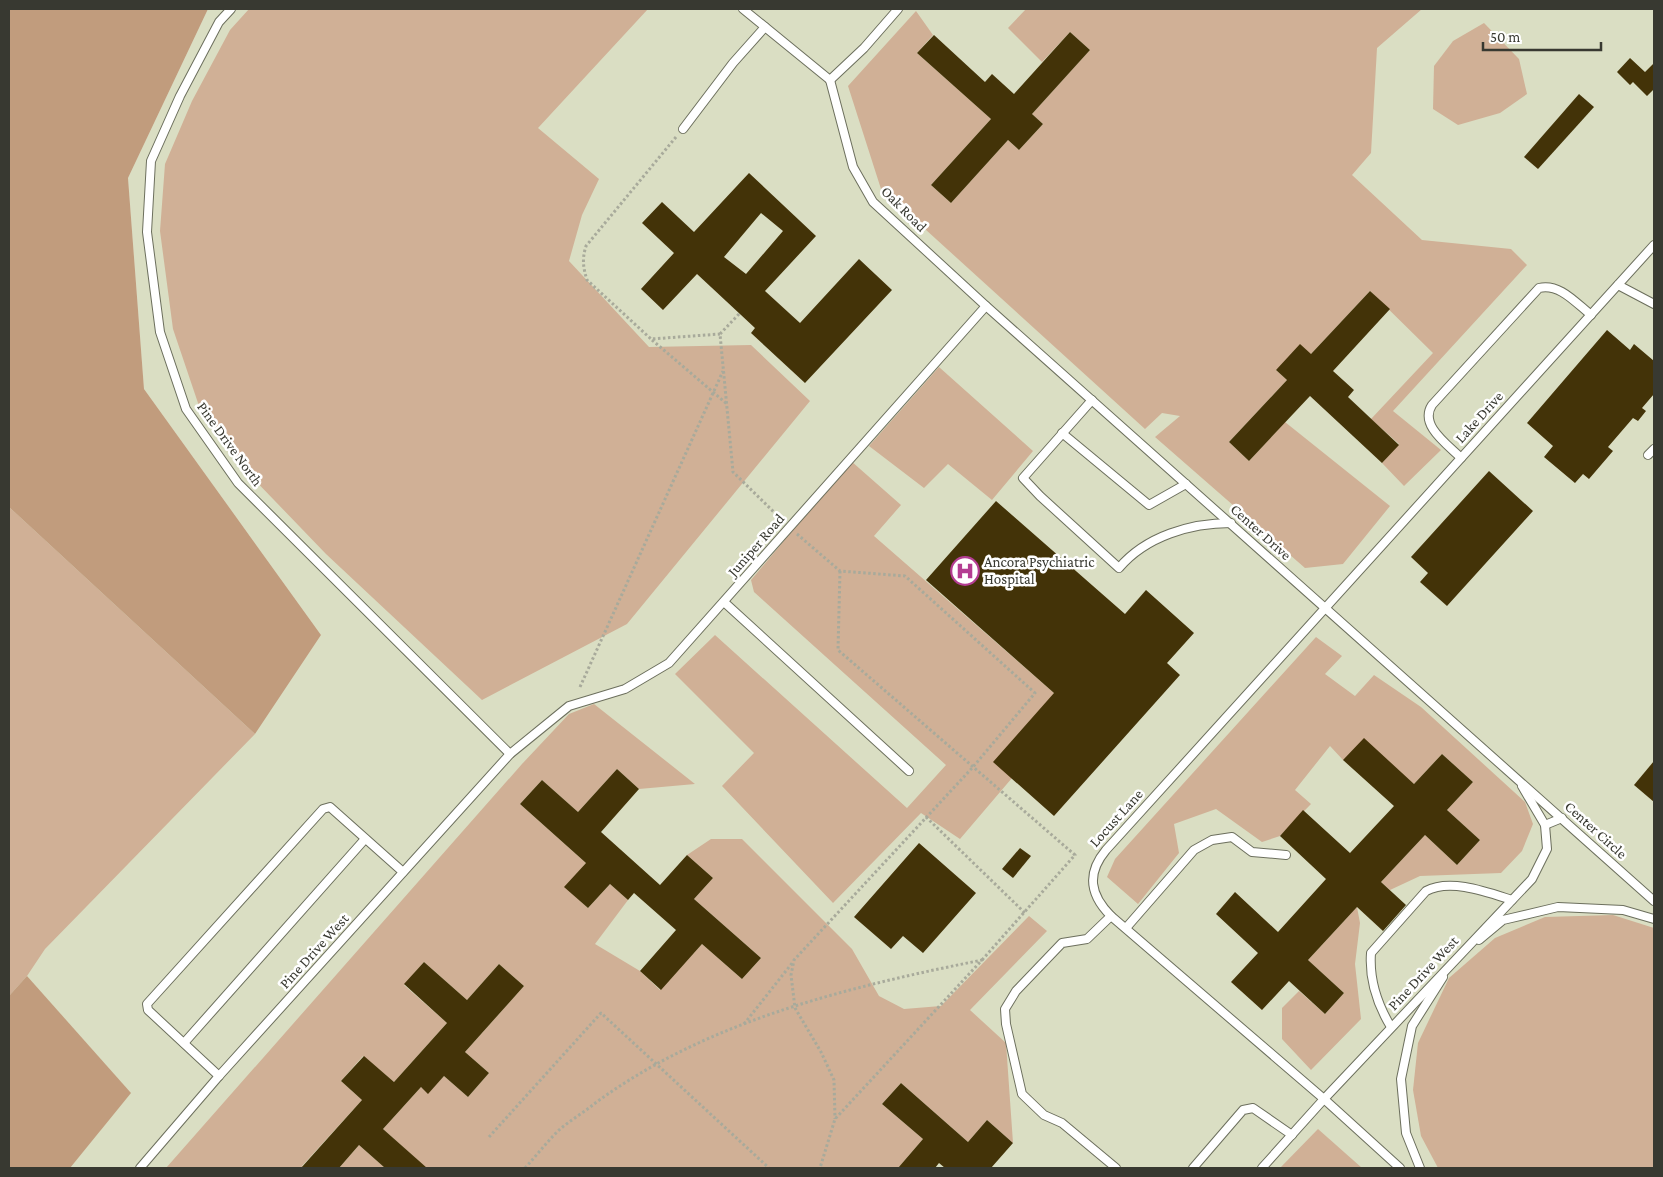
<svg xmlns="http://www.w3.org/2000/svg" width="1663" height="1177" font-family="'Crimson Pro',serif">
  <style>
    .built { fill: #dadec3 }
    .green { fill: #d0b096 }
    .forest { fill: #c19c7d }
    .building { fill: #433308; fill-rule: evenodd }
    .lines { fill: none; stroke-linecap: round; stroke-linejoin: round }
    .service-casing { stroke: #6c6f5d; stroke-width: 10 }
    .path { stroke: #a8aa9b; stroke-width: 3; stroke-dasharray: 2.5 2.5; stroke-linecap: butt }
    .service { stroke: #fff; stroke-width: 8 }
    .labels { text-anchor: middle; stroke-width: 5; stroke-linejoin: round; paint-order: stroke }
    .street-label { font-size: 15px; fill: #383931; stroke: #fff }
    .poi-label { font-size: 15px; fill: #383931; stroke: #fff; text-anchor: start }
  </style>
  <rect width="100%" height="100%" fill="#e3e6d3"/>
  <path class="built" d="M208,9H1654V1168H9V507L255,734L321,635L144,389L128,178Z"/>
  <g class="green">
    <path d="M249,9H648L538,128L599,179L582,215L569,261L649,347L751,345L810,401L627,624L482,700L326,554L249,474L198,403L173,329L160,231L165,164L192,101L230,30Z"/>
    <path d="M1026,9H1422L1377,48L1371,153L1352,175L1422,240L1511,249L1527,265L1393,411L1441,450L1404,486L1382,463L1399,444L1371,419L1433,353L1370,291L1311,354L1276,370L1287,380L1229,442L1249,461L1285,422L1390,506L1343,564L1305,568L1155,437L1180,416L1162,413L1145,429L881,189L848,86L916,11L933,35L917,53L991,119L931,185L951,203L1008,140L1019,150L1043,124L1032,114L1090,50L1070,32L1042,62L1008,28Z"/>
    <path d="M1484,23L1519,59L1527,94L1500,113L1458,125L1433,109L1434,66L1453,41Z"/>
    <path d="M939,367L1033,451L992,500L948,464L924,488L869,446Z"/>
    <path d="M851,461L901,505L874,536L1054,693L1012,778L960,839L921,813L833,903L722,786L754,753L675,674L715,635L907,808L946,765L754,592L751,580Z"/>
    <path d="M9,507L255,734L45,949L27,976L9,996Z"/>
    <path d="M1316,637L1342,656L1325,674L1355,696L1374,675L1421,707L1525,802L1533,824L1522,851L1501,873L1420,876L1390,890L1381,882L1425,835L1457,865L1480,840L1447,810L1473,782L1442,754L1414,784L1343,760L1330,746L1295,790L1311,804L1280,836L1262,842L1216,809L1174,824L1179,853L1138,904L1107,877L1115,859Z"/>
    <path d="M594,704L695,784L639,789L617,769L578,812L542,780L520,804L586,863L565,887L588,908L610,884L628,900L595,944L640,971L660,990L702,944L742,979L761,958L694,899L713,878L687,855L711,839H742L852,949L879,996L904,1009L941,1006L1029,916L1047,931L970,1010L1006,1043L1013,1143L987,1120L968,1142L901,1083L882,1104L923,1139L898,1168H422L424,1166L383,1129L421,1087L428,1093L444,1076L468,1097L489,1073L465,1052L524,986L499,964L467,1000L424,962L404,985L447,1023L394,1082L363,1056L341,1081L362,1100L302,1166L304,1168H166L522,764L569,714Z"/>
    <path d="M1357,907L1360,923L1355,964L1361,1019L1311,1070L1282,1039V1008L1299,991L1325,1014L1344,993L1308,960Z"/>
    <path d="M1613,915L1654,928V1168H1438L1421,1136L1413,1090L1418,1043L1449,978L1495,938L1545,917Z"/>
    <path d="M1318,1129L1362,1168H1280Z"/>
    <path d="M359,1145L385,1168H339Z"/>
  </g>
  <g class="forest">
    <path d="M9,9H208L128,178L144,389L321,635L255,734L9,507Z"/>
    <path d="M27,976L131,1093L70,1168H9V996Z"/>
  </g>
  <g class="building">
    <path d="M1070,32L1090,50L1032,114L1043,124L1019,150L1008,140L951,203L931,185L991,119L917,53L934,35L985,82L992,74L1014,94Z"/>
    <path d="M1630,58L1645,72L1654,63V89L1647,96L1633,82L1630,85L1617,72Z"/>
    <path d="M1579,94L1594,107L1538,169L1524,157Z"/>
    <path d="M749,173L816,236L765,291L800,323L859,259L892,290L805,383L751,333L755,328L697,274L663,310L641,289L674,253L642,223L662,202L694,232ZM761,213L783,231L746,274L724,257Z"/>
    <path d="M1370,291L1390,309L1333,371L1354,390L1348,397L1399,445L1382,463L1310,396L1249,461L1229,442L1287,380L1276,370L1300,344L1311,354Z"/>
    <path d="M1607,330L1630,350L1634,344L1654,361V394L1642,408L1646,411L1638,421L1633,418L1608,447L1613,451L1589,479L1583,474L1575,483L1544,457L1553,446L1527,423Z"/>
    <path d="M1489,471L1533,511L1447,606L1420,582L1428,573L1411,557Z"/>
    <path d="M996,501L1125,614L1146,590L1194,633L1167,663L1180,675L1054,816L993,762L1054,693L926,580Z"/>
    <path d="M1364,738L1414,784L1442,754L1473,782L1447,810L1480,840L1457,865L1425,835L1381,882L1406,905L1383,931L1357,907L1308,960L1344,993L1325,1014L1289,981L1262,1010L1231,982L1258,953L1216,914L1235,892L1278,932L1326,879L1280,836L1303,810L1350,853L1394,806L1343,760Z"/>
    <path d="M1654,761V802L1634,785Z"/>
    <path d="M617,769L639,789L601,832L660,885L687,855L713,878L694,899L761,958L742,979L702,944L661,990L640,971L676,930L634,893L628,900L610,884L588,908L564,887L586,863L520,804L542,780L578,812Z"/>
    <path d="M919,843L976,893L923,953L903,936L891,949L854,917Z"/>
    <path d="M1020,848L1031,856L1013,878L1002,869Z"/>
    <path d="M424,962L467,1000L499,964L524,986L465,1052L489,1073L468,1097L444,1076L428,1094L421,1087L383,1129L427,1168H385L359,1145L339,1168H301L362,1100L341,1081L364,1056L394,1082L447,1023L404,984Z"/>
    <path d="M901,1083L968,1142L987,1120L1013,1143L991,1168H945L939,1163L935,1168H898L923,1139L882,1104Z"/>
  </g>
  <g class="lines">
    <defs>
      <g id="service">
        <path d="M231,9L219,22L180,96L151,161L147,232L160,332L186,409L238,483L510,754"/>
        <path d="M743,9L830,80"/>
        <path d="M830,80L853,167L873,202L986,306L1654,901"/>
        <path d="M830,80L864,48L898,9"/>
        <path d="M683,129L733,63L765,27"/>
        <path d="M1618,285L1654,304"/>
        <path d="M1092,400L1023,478L1040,496L1119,568C1146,536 1191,523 1231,523"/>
        <path d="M1062,433L1149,505L1186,484"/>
        <path d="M1648,455L1654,449"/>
        <path d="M1461,458C1447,444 1419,425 1432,405L1539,288C1559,283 1575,302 1591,315"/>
        <path d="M724,602L909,771"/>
        <path d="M1545,825L1562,818"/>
        <path d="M1111,916L1087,939L1062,943L1016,991L1005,1009L1006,1024L1022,1094L1044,1115L1062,1123L1116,1168"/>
        <path d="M1126,928L1194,850L1212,840L1232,837L1252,852L1286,855"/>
        <path d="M1479,940L1503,920L1558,907L1623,910L1654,919"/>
        <path d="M1391,1027C1377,1004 1369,980 1371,953L1426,891C1450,878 1487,892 1512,900"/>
        <path d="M184,1043L365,839"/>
        <path d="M219,1076L148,1010L147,1004L323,809L330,807L403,872"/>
        <path d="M140,1168L219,1076L510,754L569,706L625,689L669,663L986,306"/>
        <path d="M1193,1168L1243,1110L1253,1108L1292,1135"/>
        <path d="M1262,1168L1324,1099L1532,879L1547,849L1545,825L1522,786"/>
        <path d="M1400,1168L1324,1099L1111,916C1090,895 1086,874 1106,850L1654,245"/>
        <path d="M1420,1168L1406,1133L1401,1079L1412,1026L1443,977"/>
      </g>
    </defs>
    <use href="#service" class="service-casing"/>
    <g class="path">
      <path d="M676,137L586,246C582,259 583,267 587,280L651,339L720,334"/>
      <path d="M739,314L720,334L733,472L783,521"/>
      <path d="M652,340L727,404"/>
      <path d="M797,534L840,571L905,576L1035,693L973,767L794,960L791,975L795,1008L821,1052L834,1080L835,1119"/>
      <path d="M840,571L838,650L1075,855L982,960"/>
      <path d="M580,687L723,371"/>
      <path d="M926,817L1025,913"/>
      <path d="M744,1024L793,962"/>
      <path d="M489,1137L601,1013L769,1168"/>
      <path d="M525,1168C536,1156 546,1143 558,1131C569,1121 583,1113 594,1104C706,1021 848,987 982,960L835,1119L820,1168"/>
    </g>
    <use href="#service" class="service"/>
  </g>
  <defs>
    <symbol id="hospital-ring" viewBox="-11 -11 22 22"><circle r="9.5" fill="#fff" stroke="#b43d92" stroke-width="1.5"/><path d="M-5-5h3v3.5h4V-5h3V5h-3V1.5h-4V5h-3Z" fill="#b43d92"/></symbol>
  </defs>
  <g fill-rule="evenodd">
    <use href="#hospital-ring" x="949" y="555" width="32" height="32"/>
  </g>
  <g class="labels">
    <g class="street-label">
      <text transform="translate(904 209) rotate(45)" y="5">Oak Road</text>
      <text transform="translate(1479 417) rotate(-48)" y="5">Lake Drive</text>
      <text transform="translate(230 444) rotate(54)" y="5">Pine Drive North</text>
      <text transform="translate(1261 532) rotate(42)" y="5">Center Drive</text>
      <text transform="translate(756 545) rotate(-49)" y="5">Juniper Road</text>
      <text transform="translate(1116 818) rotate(-48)" y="5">Locust Lane</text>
      <text transform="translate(1596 830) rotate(42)" y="5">Center Circle</text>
      <text transform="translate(314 951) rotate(-48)" y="5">Pine Drive West</text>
      <text transform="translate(1423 973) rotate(-47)" y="5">Pine Drive West</text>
    </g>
    <g class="poi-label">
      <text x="984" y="567">Ancora Psychiatric<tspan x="984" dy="17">Hospital</tspan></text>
    </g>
  </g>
  <rect width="1663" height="1177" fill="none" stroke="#383931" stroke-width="20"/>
  <path d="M1483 42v8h118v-8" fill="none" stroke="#383931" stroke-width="2.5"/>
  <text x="1490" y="42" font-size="15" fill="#383931" stroke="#ffffff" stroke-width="4" paint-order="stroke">50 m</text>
</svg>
